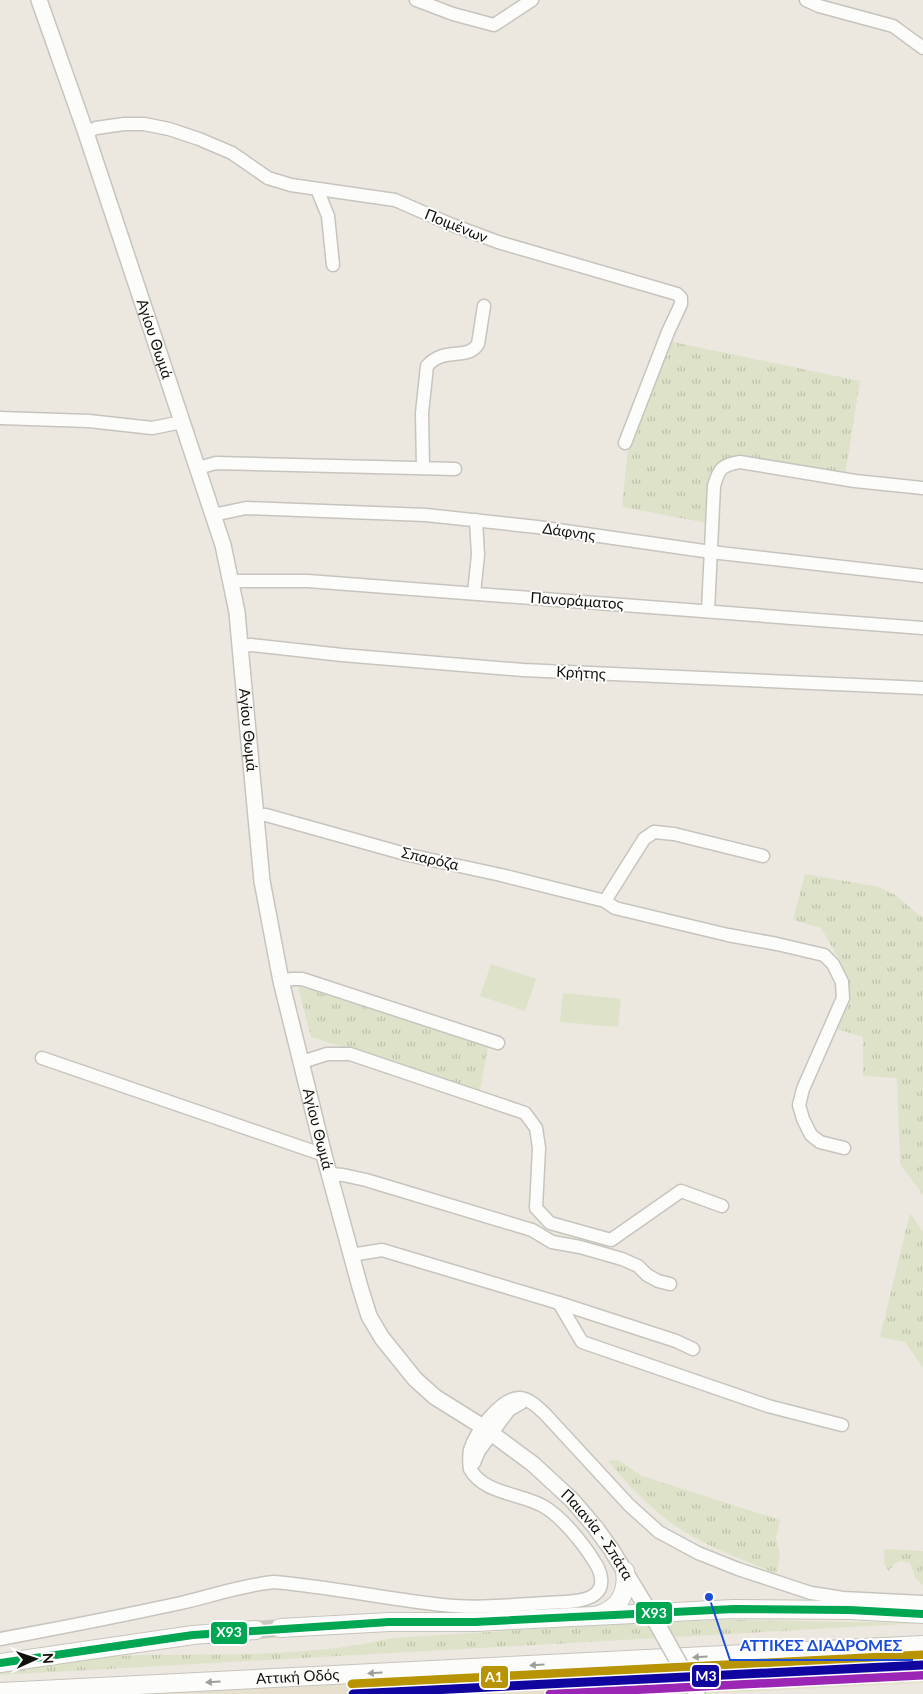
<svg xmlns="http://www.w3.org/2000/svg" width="923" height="1694" font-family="Lato,sans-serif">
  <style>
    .built { fill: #e7e0cf }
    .grass { fill: url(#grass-tufts) }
    .pitch { fill: #dde2c8 }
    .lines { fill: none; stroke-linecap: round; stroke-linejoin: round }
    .highway-tunnel { stroke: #cbc8bf; stroke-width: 18; stroke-dasharray: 18 9; stroke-linecap: butt }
    .minor-casing { stroke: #c7c4bd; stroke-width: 15 }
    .major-casing { stroke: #c7c4bd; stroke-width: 18 }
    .highway-casing { stroke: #c7c4bd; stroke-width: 20 }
    .minor { stroke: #fcfcfa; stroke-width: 12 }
    .major { stroke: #fcfcfa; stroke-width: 15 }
    .highway { stroke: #fcfcfa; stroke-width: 18 }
    .major-bridge-casing { stroke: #c7c4bd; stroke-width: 18; stroke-linecap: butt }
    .major-bridge { stroke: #fcfcfa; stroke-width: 15 }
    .bus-1-casing { stroke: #fff; stroke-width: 11 }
    .bus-1 { stroke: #00a651; stroke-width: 8 }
    .rail-1-casing { stroke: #fff; stroke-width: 12 }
    .rail-2-casing { stroke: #fff; stroke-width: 12 }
    .rail-1 { stroke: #9b26b6; stroke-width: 9 }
    .rail-2 { stroke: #b89403; stroke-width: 9 }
    .metro-1-casing { stroke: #fff; stroke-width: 12 }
    .metro-1 { stroke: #10069f; stroke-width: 9 }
    .oneway { fill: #9e9e9a }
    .labels { text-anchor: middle; stroke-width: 4; stroke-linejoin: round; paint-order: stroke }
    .street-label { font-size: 15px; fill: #12100b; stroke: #fff }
    .leader { fill: none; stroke: #1d4ed8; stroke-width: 2 }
    .callout-dot { fill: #1d4ed8; stroke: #fff; stroke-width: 2 }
    .callout-label { font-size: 16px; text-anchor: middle; font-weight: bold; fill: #1d4ed8; stroke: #fff; stroke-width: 4; stroke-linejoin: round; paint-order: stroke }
    .line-badge { stroke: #fff; stroke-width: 2 }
    .badge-label { font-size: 14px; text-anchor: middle; font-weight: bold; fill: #fff }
  </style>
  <defs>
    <pattern id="grass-tufts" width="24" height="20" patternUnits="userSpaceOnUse" patternTransform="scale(1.25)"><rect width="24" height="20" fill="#dde2c8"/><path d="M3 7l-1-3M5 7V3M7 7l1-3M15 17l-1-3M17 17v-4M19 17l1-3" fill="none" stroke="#bdc1aa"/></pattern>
  </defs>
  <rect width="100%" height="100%" fill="#ece8df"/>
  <path class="built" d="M923,1653V1683L703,1694H130Z"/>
  <g class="grass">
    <path d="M668,341L860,381L845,476L722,462L712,471L707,523L622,507L629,440Z"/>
    <path d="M805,874L879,887L895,895L923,918V1195L900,1164L897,1078L863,1076V1037L834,1028L844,978L840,961L821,928L793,920Z"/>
    <path d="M298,986L488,1047L480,1090L311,1037Z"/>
    <path d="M910,1213L923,1232V1368L905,1342L880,1337Z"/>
    <path d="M618,1460L642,1476L780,1520L776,1538L780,1555L777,1574C738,1557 694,1543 661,1515C641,1499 624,1480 608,1461Z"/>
    <path d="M884,1549L923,1551V1586L916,1579L910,1563L900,1561L894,1564L889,1571L884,1564Z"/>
    <path d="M738,1620L923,1623L0,1675V1669C37,1664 75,1657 113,1656C205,1652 301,1660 392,1638L634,1623Z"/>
  </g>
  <g class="pitch">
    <path d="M491,964L536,979L525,1011L480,996Z"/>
    <path d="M563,993L621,999L618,1027L560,1022Z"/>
  </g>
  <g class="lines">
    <path class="highway-tunnel" d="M256,1630L280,1628"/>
    <defs>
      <g id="minor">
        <path d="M416,0L453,14L494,25L532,0"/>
        <path d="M806,0L819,6L893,26L923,48"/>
        <path d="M86,133L96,128L124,124H144L169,129L199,139L232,153L268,178L291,185L395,200L450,224L498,242L677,294L681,298V304L668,332L625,443"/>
        <path d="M317,189L328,216L333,265"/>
        <path d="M0,418L89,421L152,428L182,422"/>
        <path d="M198,468L216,463L455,469"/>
        <path d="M423,468L422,413L427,366C444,346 468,361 478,344L484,306"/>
        <path d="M213,515L246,508L426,515L537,527L711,552L923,576"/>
        <path d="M231,581H308L923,628"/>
        <path d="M474,593L478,555L476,520"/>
        <path d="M708,611L714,486C719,468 722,465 740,462L855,481L923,488"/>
        <path d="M240,646L251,645L342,655L523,670L923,688"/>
        <path d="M255,815H266L409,855L501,875L605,901L615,908L728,935L777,944L824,955L833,964L842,982L843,998L803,1089L799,1105L803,1119L811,1135L820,1142L844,1148"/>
        <path d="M605,901L644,839L654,832L674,834L763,856"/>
        <path d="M281,981L292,979H302L498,1043"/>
        <path d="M42,1058L324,1155"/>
        <path d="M302,1062L327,1054H350L525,1113L536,1128L539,1148L536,1208L550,1223L611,1240L681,1191L722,1206"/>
        <path d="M329,1174L343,1175L366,1180L532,1230L552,1242L580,1247L622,1259L638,1266L647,1275L658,1281L670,1284"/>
        <path d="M351,1255L382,1250L559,1303L676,1341L693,1349"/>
        <path d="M559,1303L582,1342L768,1406L842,1425"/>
        <path d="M474,1463L479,1451L509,1410L521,1403"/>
        <path d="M0,1639C60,1628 121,1616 181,1603C212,1596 242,1585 274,1582C331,1587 387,1599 443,1605C477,1609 512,1605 546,1603C559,1602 583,1603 594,1595C606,1587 601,1571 594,1561C583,1543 561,1516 543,1506C520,1493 484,1494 470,1469C469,1463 469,1456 470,1450C475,1433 501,1397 520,1398C530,1399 539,1408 546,1415L629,1505L659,1532L698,1553L738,1569L811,1593L843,1598L923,1602"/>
      </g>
      <g id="major">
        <path id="s1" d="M39,0L86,133L223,545L237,612L240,646L262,881L281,981L324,1155L360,1287L369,1316L382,1338L415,1379L435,1397L483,1427L533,1464L572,1500L595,1527L611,1549L655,1621"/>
        <path d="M684,1672L697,1694"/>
      </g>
      <g id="highway">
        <path d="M599,1615C620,1608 628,1592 625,1571"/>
        <path d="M280,1628L389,1622H475L734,1609L850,1610L923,1614"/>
        <path d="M0,1663L193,1635L256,1630"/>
        <path id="s2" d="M0,1692L923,1645"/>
      </g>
    </defs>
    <use href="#minor" class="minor-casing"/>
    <use href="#major" class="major-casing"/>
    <use href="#highway" class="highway-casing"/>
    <use href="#minor" class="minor"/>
    <use href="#major" class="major"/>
    <use href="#highway" class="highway"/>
    <defs>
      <path id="major-bridge" d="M656,1622L684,1672"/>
    </defs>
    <use href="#major-bridge" class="major-bridge-casing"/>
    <use href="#major-bridge" class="major-bridge"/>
    <defs>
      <path id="bus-1" d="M0,1663L193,1635L389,1622H475L734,1609L850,1610L923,1614"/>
    </defs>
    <use href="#bus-1" class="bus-1-casing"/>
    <use href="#bus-1" class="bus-1"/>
    <defs>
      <path id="rail-1" d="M550,1694L923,1675"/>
      <path id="rail-2" d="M352,1684L922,1655"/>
    </defs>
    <use href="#rail-1" class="rail-1-casing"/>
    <use href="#rail-2" class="rail-2-casing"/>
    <use href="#rail-1" class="rail-1"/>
    <use href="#rail-2" class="rail-2"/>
    <defs>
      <path id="metro-1" d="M353,1694L923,1665"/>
    </defs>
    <use href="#metro-1" class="metro-1-casing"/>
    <use href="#metro-1" class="metro-1"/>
  </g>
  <defs><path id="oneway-solid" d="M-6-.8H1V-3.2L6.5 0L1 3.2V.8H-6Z" transform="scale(1.25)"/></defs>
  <g class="oneway">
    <use href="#oneway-solid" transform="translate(700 1657) rotate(177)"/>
    <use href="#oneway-solid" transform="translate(537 1665) rotate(177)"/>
    <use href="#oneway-solid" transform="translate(375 1673) rotate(177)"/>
    <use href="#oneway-solid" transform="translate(213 1682) rotate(177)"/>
  </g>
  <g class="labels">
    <g class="street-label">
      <text transform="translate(456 226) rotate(22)" y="5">Ποιμένων</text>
      <text dy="5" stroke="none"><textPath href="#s1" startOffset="358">Αγίου Θωμά</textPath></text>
      <text transform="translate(569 532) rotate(8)" y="5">Δάφνης</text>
      <text transform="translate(577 601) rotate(4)" y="5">Πανοράματος</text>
      <text transform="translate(581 673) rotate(3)" y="5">Κρήτης</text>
      <text dy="5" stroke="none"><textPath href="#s1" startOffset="762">Αγίου Θωμά</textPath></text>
      <text transform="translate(430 859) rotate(13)" y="5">Σπαρόζα</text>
      <text dy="5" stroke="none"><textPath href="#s1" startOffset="1168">Αγίου Θωμά</textPath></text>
      <text dy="5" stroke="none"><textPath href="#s1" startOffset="1682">Παιανία - Σπάτα</textPath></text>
      <text dy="5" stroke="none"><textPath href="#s2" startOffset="298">Αττική Οδός</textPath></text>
    </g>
  </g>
  <path class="leader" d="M709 1597L730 1660H913"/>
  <circle class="callout-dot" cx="709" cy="1597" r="5"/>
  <g class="callout-label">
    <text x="821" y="1651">ΑΤΤΙΚΕΣ ΔΙΑΔΡΟΜΕΣ</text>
  </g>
  <g class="line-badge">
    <rect x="635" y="1601" width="38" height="24" rx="5" fill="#00a651"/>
    <rect x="210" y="1621" width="38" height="24" rx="5" fill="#00a651"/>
    <rect x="691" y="1664" width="29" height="24" rx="5" fill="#10069f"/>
    <rect x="480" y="1665" width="29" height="24" rx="5" fill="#b89403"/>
  </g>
  <g class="badge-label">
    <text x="654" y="1618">X93</text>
    <text x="229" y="1637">X93</text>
    <text x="706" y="1681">Μ3</text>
    <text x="494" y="1682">A1</text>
  </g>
  <g transform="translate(35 1659) rotate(87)" stroke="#ffffff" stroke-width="4" paint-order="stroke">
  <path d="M0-4L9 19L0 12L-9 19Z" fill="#12100b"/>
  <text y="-8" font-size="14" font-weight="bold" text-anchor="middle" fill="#12100b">N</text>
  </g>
</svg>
